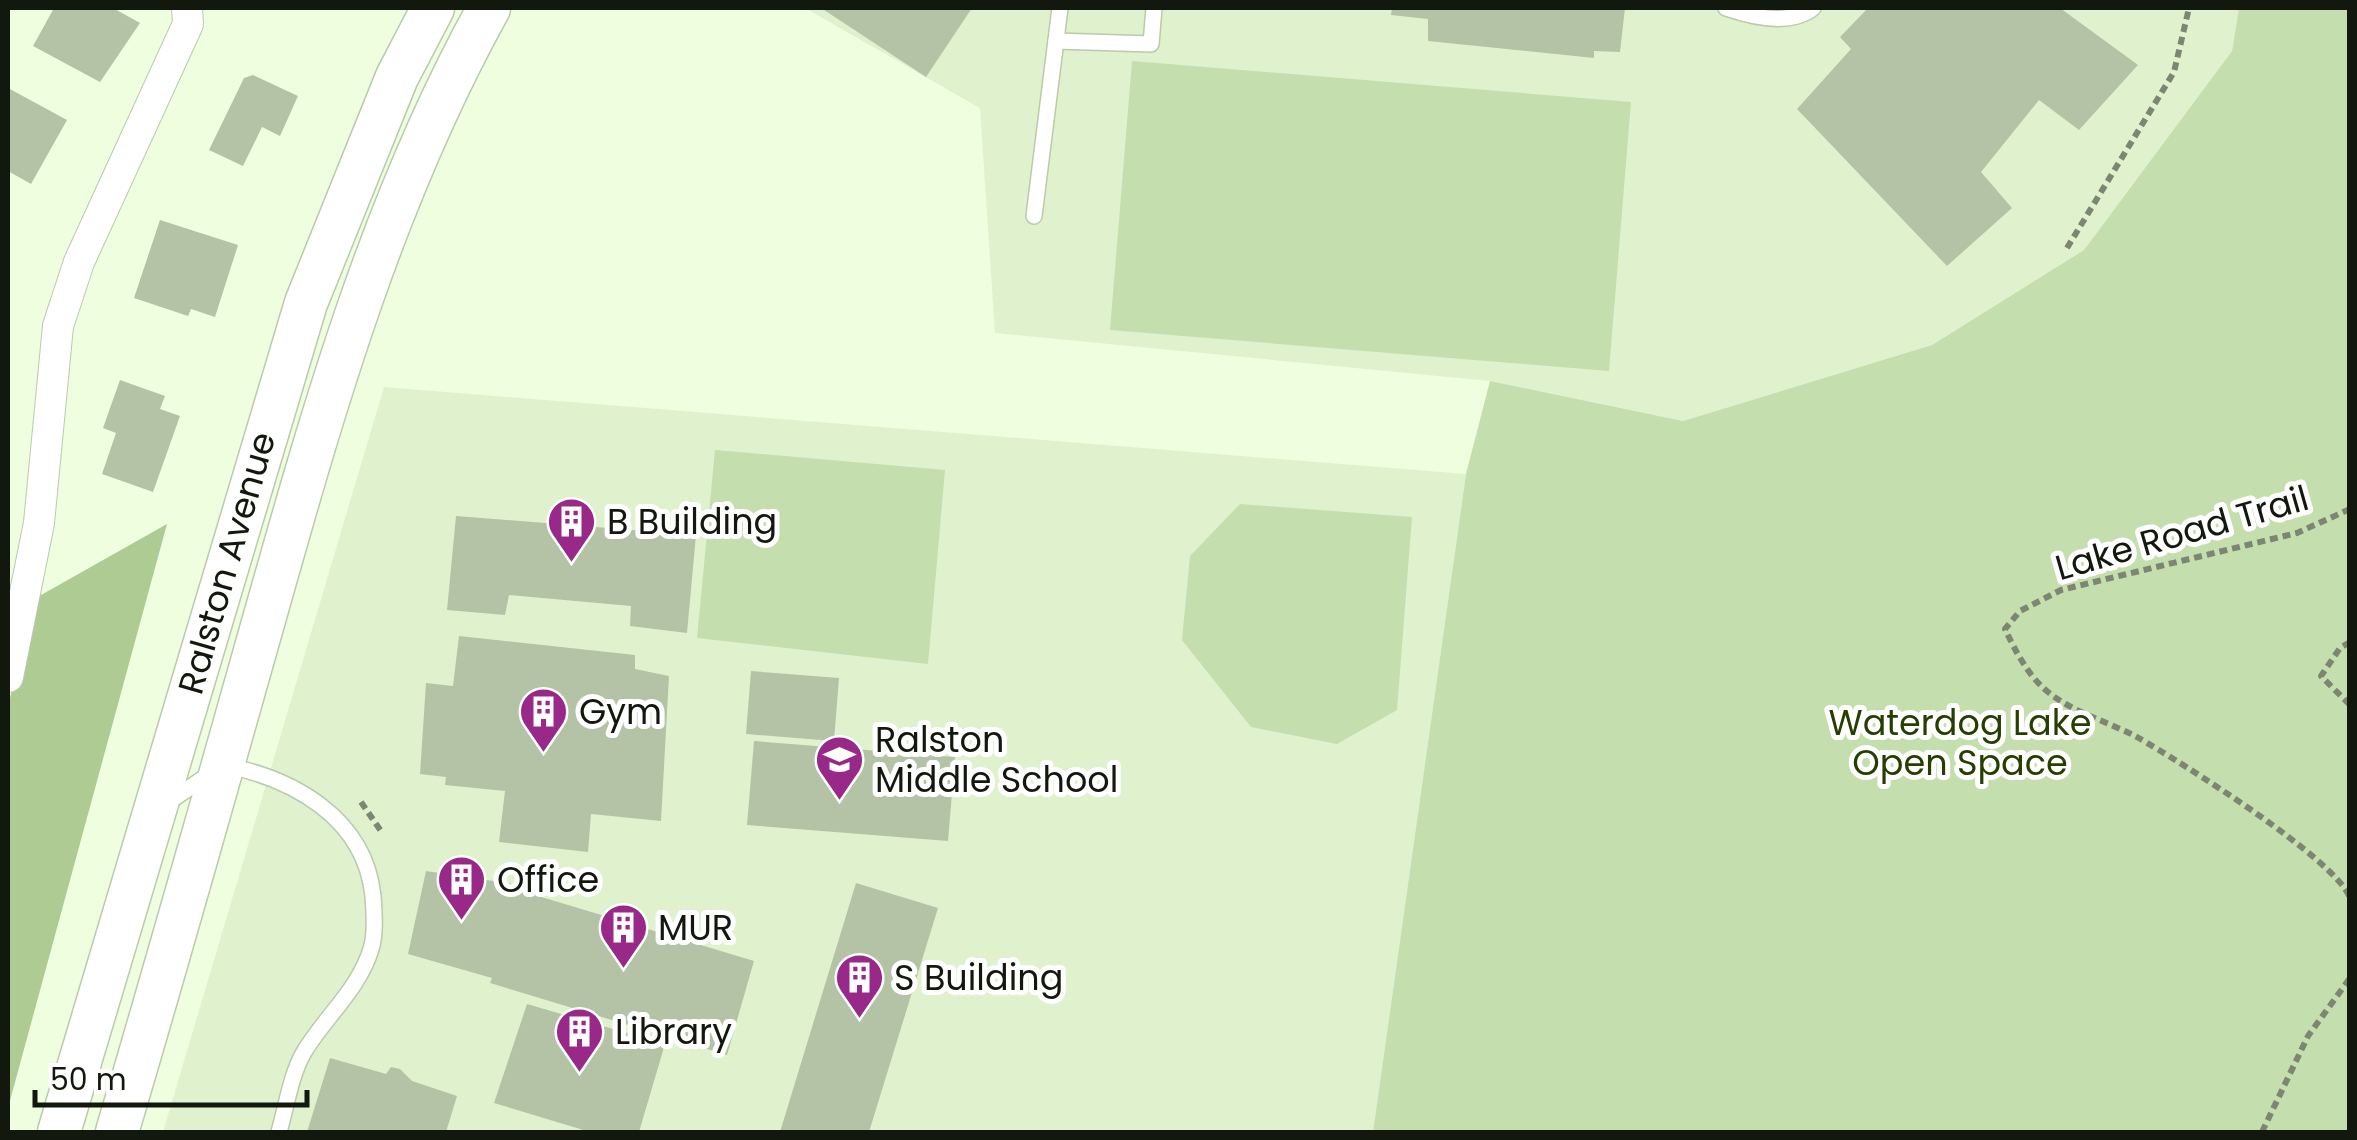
<svg xmlns="http://www.w3.org/2000/svg" width="2357" height="1140" font-family="Poppins,sans-serif">
  <style>
    .built { fill: #dff2cd }
    .green { fill: #c4dead }
    .forest { fill: #afcb94 }
    .building { fill: #b4c3a6 }
    .lines { fill: none; stroke-linecap: round; stroke-linejoin: round }
    .service-casing { stroke: #bacaad; stroke-width: 18 }
    .minor-casing { stroke: #bacaad; stroke-width: 32 }
    .secondary-casing { stroke: #bacaad; stroke-width: 45 }
    .path { stroke: #7c8672; stroke-width: 6; stroke-dasharray: 8 5; stroke-linecap: butt }
    .service { stroke: #fff; stroke-width: 15 }
    .minor { stroke: #fff; stroke-width: 30 }
    .secondary { stroke: #fff; stroke-width: 42 }
    .labels { text-anchor: middle; stroke-width: 10; stroke-linejoin: round; paint-order: stroke }
    .poi-label { font-size: 35px; fill: #13180e; stroke: #fff; text-anchor: start }
    .street-label { font-size: 35px; fill: #13180e; stroke: #fff }
    .park-label { font-size: 35px; fill: #263e00; stroke: #fff }
  </style>
  <rect width="100%" height="100%" fill="#eefedf"/>
  <g class="built">
    <path d="M805,8H2239L2232,51L2084,250L1932,345L1683,421L1490,381L995,333L980,108Z"/>
    <path d="M384,387L1466,474L1373,1132H163Z"/>
  </g>
  <g class="green">
    <path d="M2239,8H2349V1132H1373L1466,474L1490,381L1683,421L1932,345L2084,250L2232,51Z"/>
    <path d="M1132,61L1631,102L1609,371L1110,330Z"/>
    <path d="M715,450L945,470L928,664L697,638Z"/>
    <path d="M1240,504L1412,517L1397,710L1337,744L1251,727L1182,640L1190,556Z"/>
  </g>
  <path class="forest" d="M167,524L8,1108V706L34,599Z"/>
  <g class="building">
    <path d="M54,8H113L140,23L100,82L33,46Z"/>
    <path d="M821,8H972L926,77Z"/>
    <path d="M1392,8H1625L1620,52L1594,51V58L1428,41V19L1391,15Z"/>
    <path d="M1868,8H2060L2138,65L2079,130L2039,100L1981,172L2012,208L1947,266L1797,109L1851,49L1840,37Z"/>
    <path d="M253,75L298,96L280,136L262,127L243,166L209,150L244,78Z"/>
    <path d="M8,88L67,120L31,184L8,171Z"/>
    <path d="M160,220L238,245L215,317L191,309L188,316L134,298Z"/>
    <path d="M120,380L165,396L160,409L180,416L153,492L102,474L116,433L103,428Z"/>
    <path d="M456,516L696,535L687,633L630,626L631,606L509,595L505,615L447,610Z"/>
    <path d="M459,636L635,655V669L669,676L661,821L591,814L588,852L499,842L505,791L445,785L446,777L420,774L426,683L453,686Z"/>
    <path d="M751,671L839,678L834,741L746,734Z"/>
    <path d="M754,741L955,757L948,841L747,825Z"/>
    <path d="M426,871L527,886L525,892L754,961L727,1055L490,983L492,978L408,954Z"/>
    <path d="M856,883L938,908L869,1132H780Z"/>
    <path d="M527,1004L665,1044L639,1132H590L494,1103Z"/>
    <path d="M330,1058L386,1074L391,1067L400,1069L412,1081L457,1096L446,1132H307Z"/>
  </g>
  <g class="lines">
    <defs>
      <g id="service">
        <path d="M1726,8C1752,17 1790,26 1813,8"/>
        <path d="M1056,41L1151,44L1154,8"/>
        <path d="M1034,216L1060,8"/>
        <path d="M170,801L223,765C293,778 365,818 373,896C374,912 376,933 371,949C359,989 325,1017 304,1052C291,1074 286,1108 279,1132"/>
      </g>
      <path id="minor" d="M8,677L39,523L58,326L79,262L188,24L187,8"/>
      <g id="secondary">
        <path d="M59,1132L306,303L397,77L433,8"/>
        <path d="M117,1132C168,961 216,789 265,616C324,407 383,199 489,8"/>
      </g>
    </defs>
    <use href="#service" class="service-casing"/>
    <use href="#minor" class="minor-casing"/>
    <use href="#secondary" class="secondary-casing"/>
    <g class="path">
      <path d="M2067,248L2174,72L2189,8"/>
      <path d="M2350,509L2297,533L2061,590L2020,611L2005,629C2015,650 2028,676 2048,692C2072,712 2109,722 2137,737C2179,761 2336,859 2350,898"/>
      <path d="M2350,642L2340,648L2321,676L2350,705"/>
      <path d="M361,802L383,834"/>
      <path d="M2262,1132L2308,1036L2350,978"/>
    </g>
    <use href="#service" class="service"/>
    <use href="#minor" class="minor"/>
    <use href="#secondary" class="secondary"/>
  </g>
  <defs>
    <symbol id="building-pin" viewBox="-11 -11 22 30"><path d="M0 17L-7.5 6A9.5 9.5 0 1 1 7.5 6Z" fill="#982989" stroke="#fff"/><path d="M-4-6H4V6H1V3H-1V6H-4ZM-2.5-4.3h1.7v1.8h-1.7ZM.8-4.3h1.7v1.8H.8ZM-2.5-1h1.7V.8h-1.7ZM.8-1h1.7V.8H.8Z" fill="#fff"/></symbol>
    <symbol id="school-pin" viewBox="-11 -11 22 30"><path d="M0 17L-7.5 6A9.5 9.5 0 1 1 7.5 6Z" fill="#982989" stroke="#fff"/><path d="M0-5L7-2L0 1L-7-2ZM-4 1L0 2.5L4 1V4Q0 6-4 4Z" fill="#fff"/></symbol>
  </defs>
  <g fill-rule="evenodd">
    <use href="#building-pin" x="544" y="494" width="55" height="75"/>
    <use href="#building-pin" x="516" y="684" width="55" height="75"/>
    <use href="#school-pin" x="812" y="732" width="55" height="75"/>
    <use href="#building-pin" x="434" y="852" width="55" height="75"/>
    <use href="#building-pin" x="596" y="900" width="55" height="75"/>
    <use href="#building-pin" x="832" y="950" width="55" height="75"/>
    <use href="#building-pin" x="552" y="1004" width="55" height="75"/>
  </g>
  <g class="labels">
    <g class="poi-label">
      <text x="607" y="534">B Building</text>
      <text x="579" y="724">Gym</text>
      <text x="875" y="752">Ralston<tspan x="875" dy="40">Middle School</tspan></text>
      <text x="497" y="892">Office</text>
      <text x="658" y="940">MUR</text>
      <text x="894" y="990">S Building</text>
      <text x="615" y="1044">Library</text>
    </g>
    <g class="street-label">
      <text transform="translate(2182 533) rotate(-16)" y="12">Lake Road Trail</text>
      <text transform="translate(227 563) rotate(-74)" y="12">Ralston Avenue</text>
    </g>
    <g class="park-label">
      <text x="1960" y="735">Waterdog Lake<tspan x="1960" dy="40">Open Space</tspan></text>
    </g>
  </g>
  <rect width="2357" height="1140" fill="none" stroke="#13180e" stroke-width="20"/>
  <path d="M35 1090v15h272v-15" fill="none" stroke="#13180e" stroke-width="5"/>
  <text x="50" y="1090" font-size="30" fill="#13180e" stroke="#ffffff" stroke-width="8" paint-order="stroke">50 m</text>
</svg>
